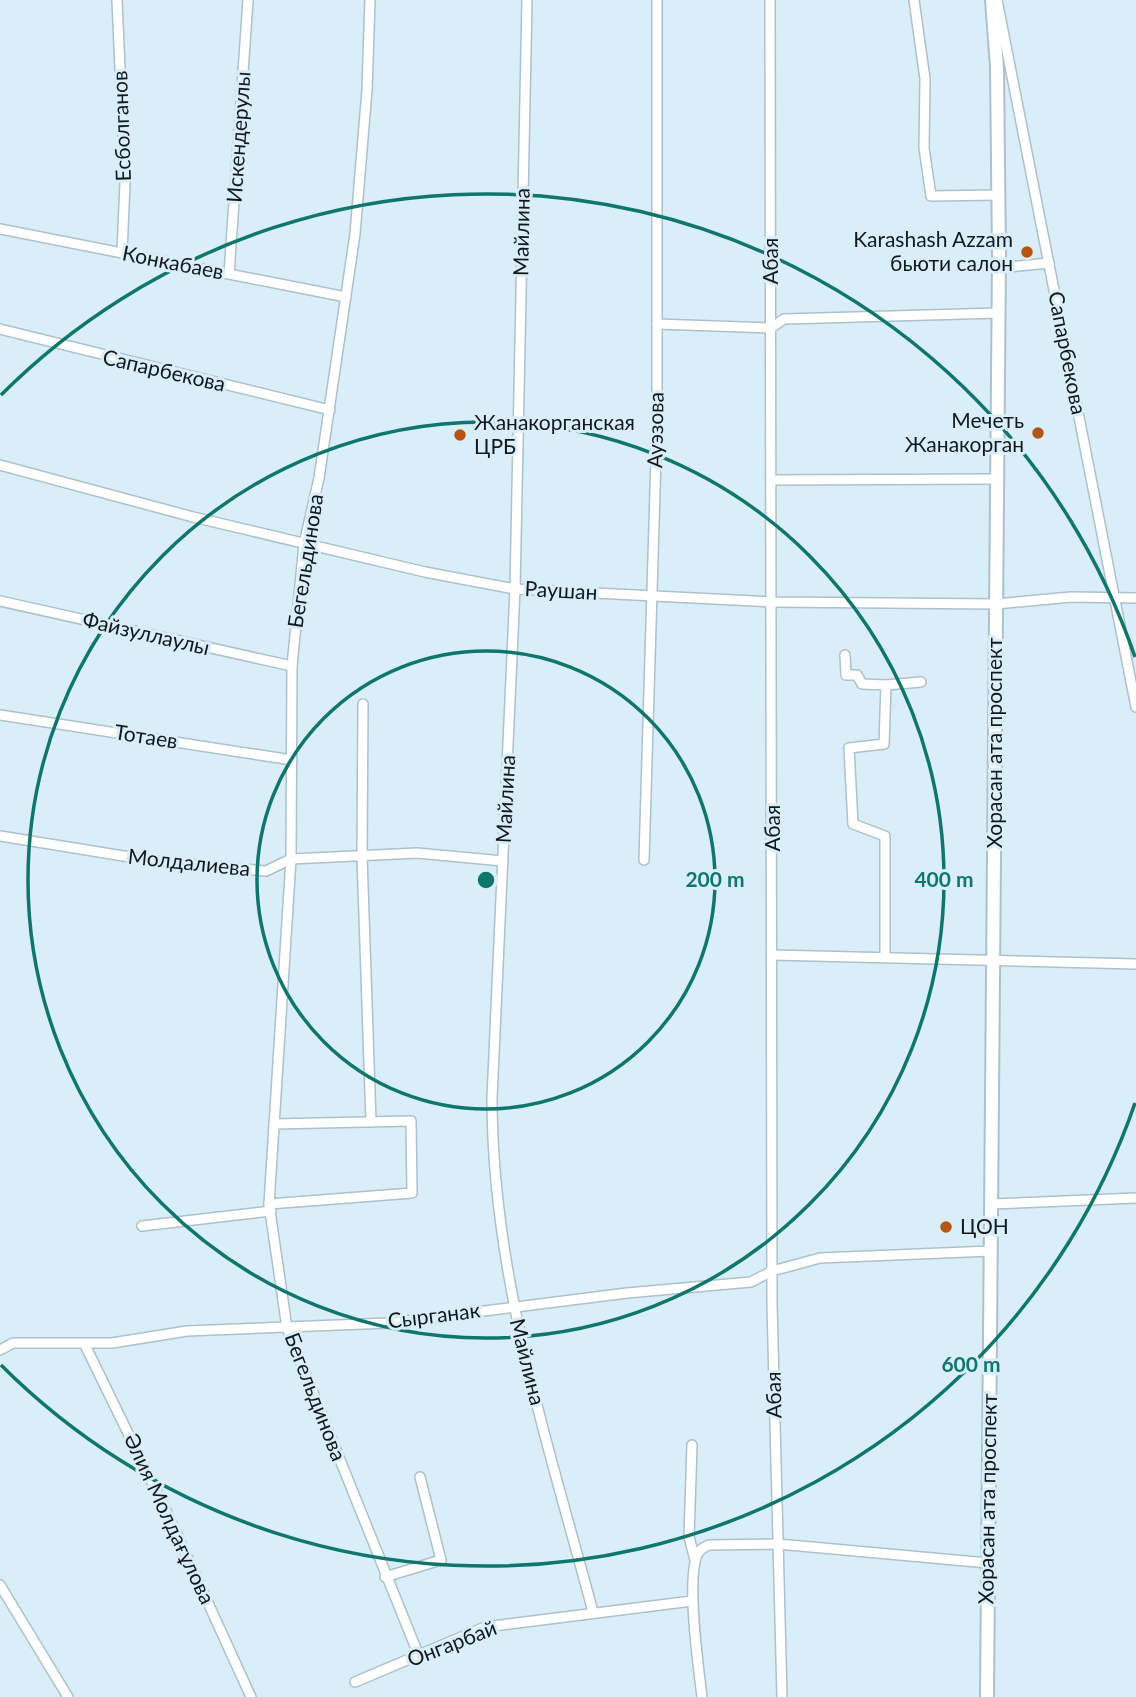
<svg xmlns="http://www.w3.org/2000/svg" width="1136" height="1697" font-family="Lato,sans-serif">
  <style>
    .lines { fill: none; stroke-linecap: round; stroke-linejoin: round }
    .minor-casing { stroke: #acc1ca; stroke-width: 12 }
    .secondary-casing { stroke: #acc1ca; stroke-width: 16 }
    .minor { stroke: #fff; stroke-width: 9 }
    .secondary { stroke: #fff; stroke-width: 12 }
    .ring { fill: none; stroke: #0f766e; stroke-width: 3.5 }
    .poi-dot { fill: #b55413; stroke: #d9eef8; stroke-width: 2.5 }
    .labels { text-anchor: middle; stroke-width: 6; stroke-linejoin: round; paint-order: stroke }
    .street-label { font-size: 21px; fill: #12191d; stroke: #d9eef8 }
    .poi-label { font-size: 21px; fill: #12191d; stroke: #d9eef8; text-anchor: end }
    .centre { fill: #0f766e; stroke: #d9eef8; stroke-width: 3.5 }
    .ring-label { font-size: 21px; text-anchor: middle; font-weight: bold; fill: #0f766e; stroke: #d9eef8; stroke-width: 6; stroke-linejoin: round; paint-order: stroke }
  </style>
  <rect width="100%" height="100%" fill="#d9eef8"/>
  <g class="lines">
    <defs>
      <g id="minor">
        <path d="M117,0L125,183L122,252"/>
        <path d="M370,0L367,90L355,234L319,478L304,544L292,666L291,859L269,1204L287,1328L419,1656"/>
        <path d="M527,0L515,589L492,1098C492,1275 548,1443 593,1612"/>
        <path d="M770,0L772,1304L782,1697"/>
        <path d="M914,0L925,79L924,148L931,196L998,195"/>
        <path d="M997,0L1136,707"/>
        <path d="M0,229L346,297"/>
        <path d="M999,268L1049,263"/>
        <path d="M229,274L248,0"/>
        <path d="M657,324L771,328L784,319L999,313"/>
        <path d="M0,329L330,410"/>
        <path d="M0,465L193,517L425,572L515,589L772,602L996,604L1071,597L1136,598"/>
        <path d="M772,480L997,479"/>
        <path d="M0,601L292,666"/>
        <path d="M845,655L846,675H857L862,684L886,685L884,744L849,748L853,824L885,836V957"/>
        <path d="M886,685L921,682"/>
        <path d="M363,704L362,856L371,1122"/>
        <path d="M0,715L292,760"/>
        <path d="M0,836L154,861L266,871L291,859L417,853L503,861"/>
        <path d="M644,860L657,423V0"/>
        <path d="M773,955L1136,964"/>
        <path d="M269,1204L412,1193L411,1121L274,1124"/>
        <path d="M991,1204L1136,1198"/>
        <path d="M142,1226L271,1211"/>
        <path d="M84,1343L167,1513L251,1697"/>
        <path d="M0,1350L13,1343H112L187,1331L389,1323L627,1293L751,1282L772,1271L820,1258L991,1251"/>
        <path d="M692,1445L689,1537L695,1560"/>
        <path d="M385,1577L441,1560L420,1477"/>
        <path d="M0,1585L68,1697"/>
        <path d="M355,1682L485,1627L692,1601"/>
        <path d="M702,1697C699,1670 684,1569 700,1550C700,1550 708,1545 709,1545L778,1544L988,1563"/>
      </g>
      <path id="secondary" d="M987,1697L999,257L997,67L992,0"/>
    </defs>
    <use href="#minor" class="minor-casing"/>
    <use href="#secondary" class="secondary-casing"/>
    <use href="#minor" class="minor"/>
    <use href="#secondary" class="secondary"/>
  </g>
  <g class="ring">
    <circle cx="486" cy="880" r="229"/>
    <circle cx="486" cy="880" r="458"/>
    <path d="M1135 1103A686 686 0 0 1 1 1365M1 395A686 686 0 0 1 1135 657"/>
  </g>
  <g class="poi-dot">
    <circle cx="1027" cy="252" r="7"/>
    <circle cx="1038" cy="433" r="7"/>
    <circle cx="460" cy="435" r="7"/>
    <circle cx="946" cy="1227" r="7"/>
  </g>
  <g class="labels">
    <g class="street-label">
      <text transform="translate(122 126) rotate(-92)" y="7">Есболганов</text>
      <text transform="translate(239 137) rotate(-86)" y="7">Искендерулы</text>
      <text transform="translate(522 232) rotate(-89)" y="7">Майлина</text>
      <text transform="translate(771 261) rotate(-90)" y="7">Абая</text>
      <text transform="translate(173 263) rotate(11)" y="7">Конкабаев</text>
      <text transform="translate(1067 353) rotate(79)" y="7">Сапарбекова</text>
      <text transform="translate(164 371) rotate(13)" y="7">Сапарбекова</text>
      <text transform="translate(656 430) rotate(-89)" y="7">Ауэзова</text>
      <text transform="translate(306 561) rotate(-81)" y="7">Бегельдинова</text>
      <text transform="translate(561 591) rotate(3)" y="7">Раушан</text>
      <text transform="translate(146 634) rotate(13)" y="7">Файзуллаулы</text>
      <text transform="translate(146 737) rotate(9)" y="7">Тотаев</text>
      <text transform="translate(995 743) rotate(-90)" y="7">Хорасан ата проспект</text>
      <text transform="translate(506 799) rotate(-87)" y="7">Майлина</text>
      <text transform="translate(773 828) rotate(-90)" y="7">Абая</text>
      <text transform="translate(189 863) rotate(6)" y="7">Молдалиева</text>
      <text transform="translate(434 1316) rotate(-7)" y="7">Сырганак</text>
      <text transform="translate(527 1362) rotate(76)" y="7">Майлина</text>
      <text transform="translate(774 1395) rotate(-91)" y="7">Абая</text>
      <text transform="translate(315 1397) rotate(69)" y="7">Бегельдинова</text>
      <text transform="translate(988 1499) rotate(-89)" y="7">Хорасан ата проспект</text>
      <text transform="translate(169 1519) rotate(65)" y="7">Әлия Молдағұлова</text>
      <text transform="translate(452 1644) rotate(-21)" y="7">Онгарбай</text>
    </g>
    <g class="poi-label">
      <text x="1013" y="247">Karashash Azzam<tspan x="1013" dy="24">бьюти салон</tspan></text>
      <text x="1024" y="428">Мечеть<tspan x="1024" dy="24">Жанакорган</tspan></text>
      <text x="474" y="430" text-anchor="start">Жанакорганская<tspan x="474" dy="24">ЦРБ</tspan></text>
      <text x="960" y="1234" text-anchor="start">ЦОН</text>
    </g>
  </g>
  <circle cx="486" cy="880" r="10" class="centre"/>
  <g class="ring-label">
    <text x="715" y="887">200 m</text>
    <text x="944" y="887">400 m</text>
    <text x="971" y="1372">600 m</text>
  </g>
</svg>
